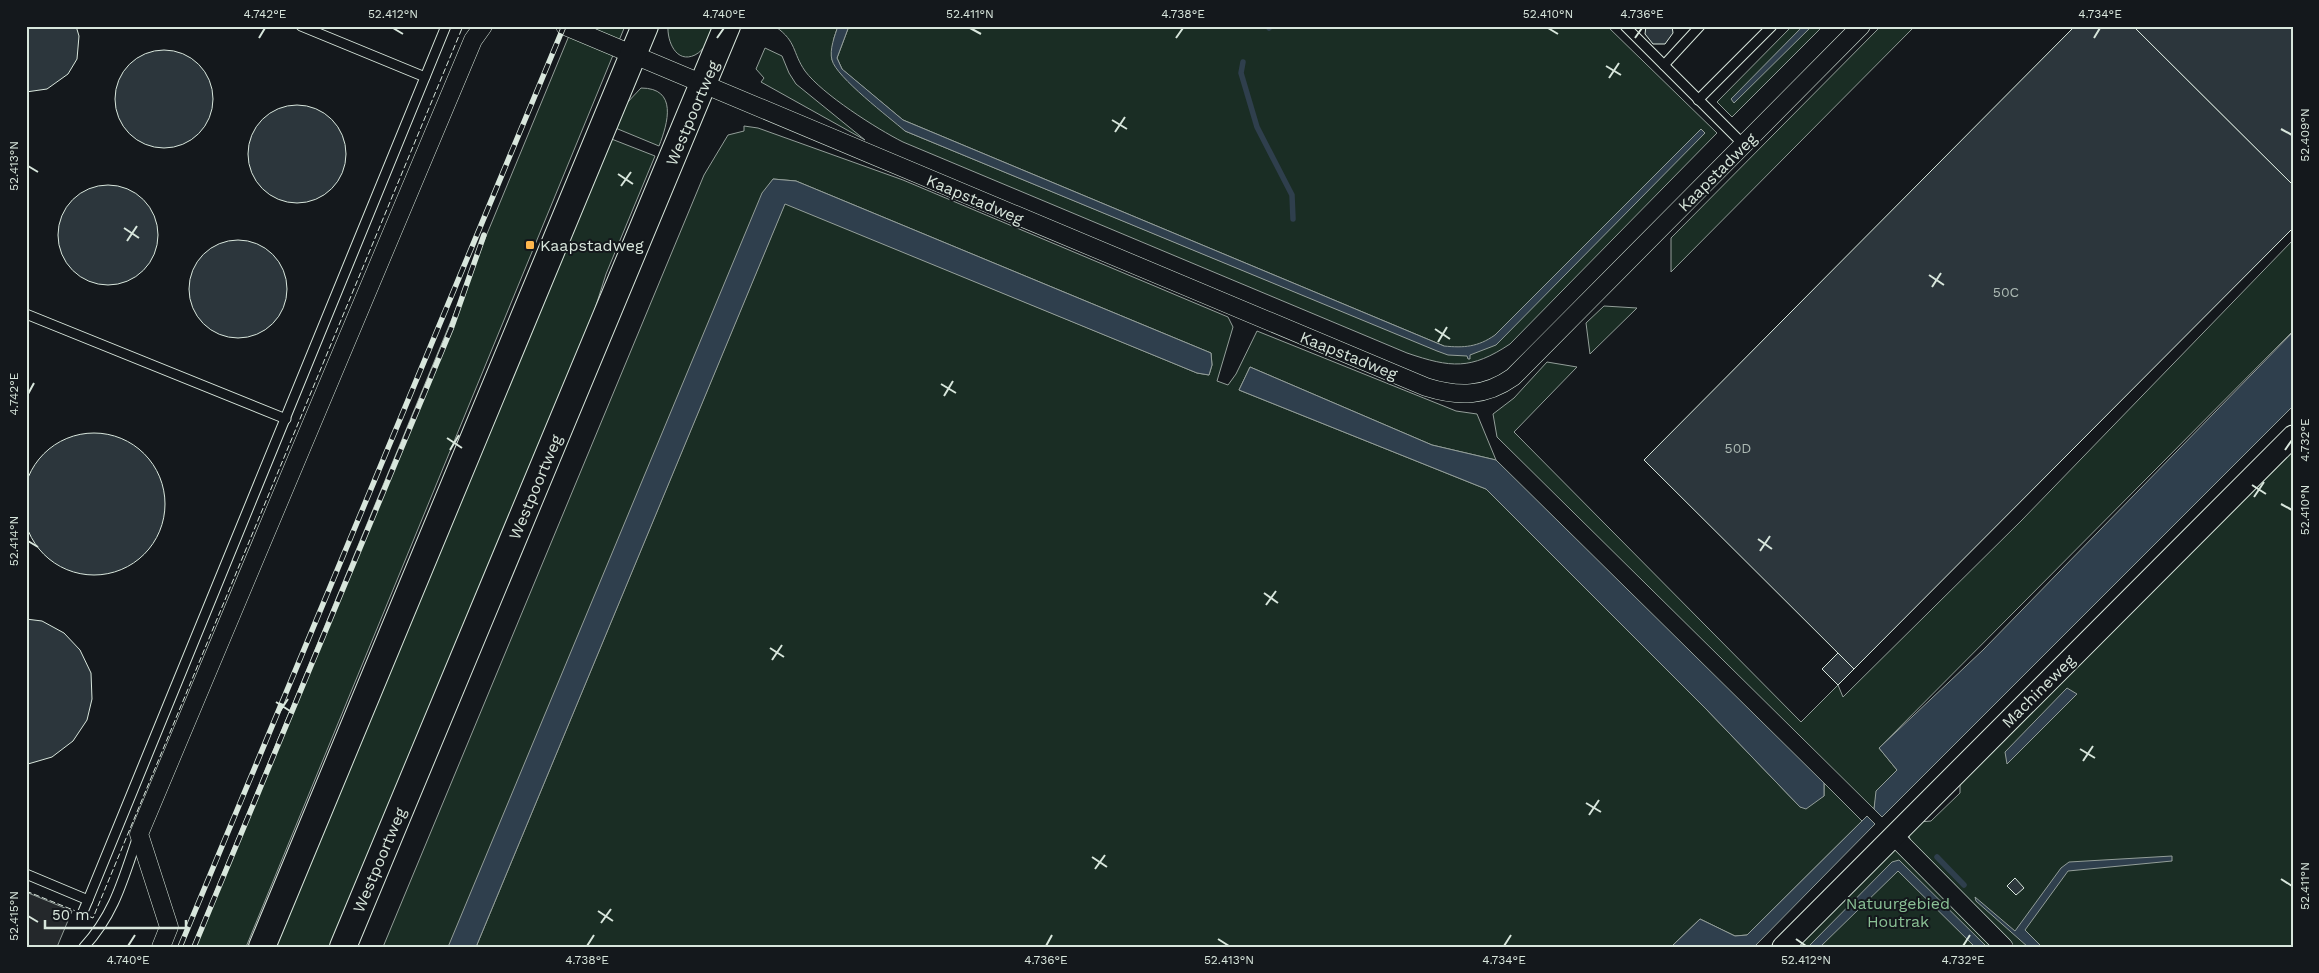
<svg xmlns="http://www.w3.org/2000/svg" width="2319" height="973" font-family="'Work Sans',sans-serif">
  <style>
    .green { fill: #1a2d24; stroke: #939e99; fill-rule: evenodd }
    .parking { fill: #24282b; stroke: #939e99 }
    .water { fill: #2f3f4d; stroke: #939e99 }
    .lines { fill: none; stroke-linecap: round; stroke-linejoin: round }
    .stream { stroke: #2f3f4d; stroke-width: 5.5 }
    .building { fill: #2c363c; stroke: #d8e6dc }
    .service-casing { stroke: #d8e6dc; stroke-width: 11 }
    .minor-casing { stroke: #d8e6dc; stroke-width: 19 }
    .tertiary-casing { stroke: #d8e6dc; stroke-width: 23 }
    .primary-casing { stroke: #d8e6dc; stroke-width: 28 }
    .service { stroke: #14181c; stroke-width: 9 }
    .minor { stroke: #14181c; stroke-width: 18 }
    .tertiary { stroke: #14181c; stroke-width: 21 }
    .primary { stroke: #14181c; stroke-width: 26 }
    .rail-casing { stroke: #d8e6dc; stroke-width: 5.5 }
    .rail { stroke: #14181c; stroke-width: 4; stroke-dasharray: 11; stroke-linecap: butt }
    .fence { stroke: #d8e6dc; stroke-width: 1; stroke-dasharray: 6 2.5; stroke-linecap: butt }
    .ticks { fill: none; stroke: #d8e6dc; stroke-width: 2 }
    .poi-dot { fill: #ffb74d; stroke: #14181c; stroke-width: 2 }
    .labels { text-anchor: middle; stroke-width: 4; stroke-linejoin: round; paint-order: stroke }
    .number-label { font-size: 14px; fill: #adbab4 }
    .street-label { font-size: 16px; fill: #d8e6dc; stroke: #14181c }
    .poi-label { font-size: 16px; fill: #d8e6dc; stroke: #14181c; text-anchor: start }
    .park-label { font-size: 16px; fill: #8ac095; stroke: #14181c }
    .neatline { fill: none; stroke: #d8e6dc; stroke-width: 2 }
    .ticks-label { font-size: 12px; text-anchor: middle; fill: #d8e6dc }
  </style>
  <rect width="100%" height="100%" fill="#14181c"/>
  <g class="green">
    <path d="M573,26H625L246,947H192Z"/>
    <path d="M668,26H718C712,35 705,50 695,55C676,64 667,41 668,26Z"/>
    <path d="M838,26L834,38L832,60L842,69L837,58L849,26H1607L1717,133L1510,344C1471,370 1451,368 1407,353L903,142C877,129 822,94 805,71C792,52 797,42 776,27ZM844,71L903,120L1444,346L1434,349L905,131Z"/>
    <path d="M1792,26H1823L1732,117L1717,102Z"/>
    <path d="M1881,26H1915L1671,272V238Z"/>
    <path d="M765,48L782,56L789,73L796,84L865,140L761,82L764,78L756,69Z"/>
    <path d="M641,88C678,88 668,123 659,146L613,127L624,106Z"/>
    <path d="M744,126L758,128L903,180L1228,317L1233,327L1217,381L1228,385L1236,374L1257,331L1456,411L1477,414L1496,460L1432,445L1250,367L1239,390L1486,489L1707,710L1800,807L1824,796V783L1862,821L1747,935L1735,936L1700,919L1671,947H476L785,203L1197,373L1209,375L1212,365L1211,353L796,181L773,179L450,947H383L704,175L728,135L744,131Z"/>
    <path d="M609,138L655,156L606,274L580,356L334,947H273Z"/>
    <path d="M2293,240V331L1879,748L1897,770L1877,791L1874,809L1497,437L1493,414L1514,398L1547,362L1577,367L1514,432L1801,722L1838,685L1843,697L2022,520Z"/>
    <path d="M1604,306L1637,308L1590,354L1586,323Z"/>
    <path d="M2293,447V947H2014L1911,842L1909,836L1919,822L1931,821L1960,793V783Z"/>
    <path d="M1895,849L1900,851L1998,947H1794Z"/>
  </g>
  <path class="parking" d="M26,892L72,911L57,947H26Z"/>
  <g class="water">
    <path d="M838,26H849L837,58L842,69L903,120L1444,346C1464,348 1478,347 1495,335L1701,129L1705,133L1496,345L1470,355V359H1468L1467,356L1448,355L1437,351L905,131C890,118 836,77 832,60C829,50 835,35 838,26Z"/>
    <path d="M1803,26H1812L1734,103L1731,99Z"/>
    <path d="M773,179L796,181L1211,353L1212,365L1209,375L1197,373L785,204L476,947H448L762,193Z"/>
    <path d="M2293,332V406L1882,817L1874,809L1876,791L1897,770L1879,748L1983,650Z"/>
    <path d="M1250,367L1432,445L1496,460L1824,783V796L1806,809L1800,807L1707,710L1486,489L1239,390Z"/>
    <path d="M2067,688L2077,694L2007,764L2005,752Z"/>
    <path d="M1867,816L1875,824L1754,947H1671L1700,919L1735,936L1747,935Z"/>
    <path d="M2172,856V861L2068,871L2025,930L2042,947H2028L1976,901L1975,897L2015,931L2061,868L2069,862Z"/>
    <path d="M1899,860L1987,947H1975L1898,871L1820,947H1808L1892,862Z"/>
  </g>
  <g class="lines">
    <g class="stream">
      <path d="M1269,28L1271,26"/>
      <path d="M1243,62L1241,73L1257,127L1292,195L1293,219"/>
      <path d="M1937,857L1964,885"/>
    </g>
  </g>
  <g class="building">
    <path d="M26,26H76L79,36L77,59L68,74L47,89L26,92Z"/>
    <path d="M1646,26H1672L1673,33L1665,44H1653L1645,34Z"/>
    <path d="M2075,26H2133L2293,185V228L1854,669L1644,460Z"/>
    <path d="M2133,26H2293V185Z"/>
    <circle cx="164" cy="99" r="49"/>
    <circle cx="297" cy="154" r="49"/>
    <circle cx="108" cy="235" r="50"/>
    <circle cx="238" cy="289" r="49"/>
    <circle cx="94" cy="504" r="71"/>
    <path d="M26,619L42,621L64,633L80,650L91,673L92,699L87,720L73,741L52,757L28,764Z"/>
    <path d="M1838,653L1854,669L1838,685L1822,669Z"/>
    <path d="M2015,878L2024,888L2016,895L2007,886Z"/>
  </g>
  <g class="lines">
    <defs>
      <g id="service">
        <path d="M301,26L425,77"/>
        <path d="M1625,26L1744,145"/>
        <path d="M1664,65L1700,26"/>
        <path d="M1698,100L1772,26"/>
        <path d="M26,314L286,419"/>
        <path d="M26,874L88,900L446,26"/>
        <path d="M82,914L88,900"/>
        <path d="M84,947C115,913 123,879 138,836"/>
      </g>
      <g id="minor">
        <path d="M565,26C852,146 1138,268 1426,387C1458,397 1485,397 1513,377L1861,26"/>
        <path d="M1894,836L2004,947"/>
        <path d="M161,947L169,927L139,834L473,40L483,26"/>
      </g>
      <path id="tertiary" d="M1783,947L2293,436"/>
      <g id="primary">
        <path d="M262,947L645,26"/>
        <path d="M343,947L727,26"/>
      </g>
    </defs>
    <use href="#service" class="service-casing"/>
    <use href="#minor" class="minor-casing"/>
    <use href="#tertiary" class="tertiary-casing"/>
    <use href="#primary" class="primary-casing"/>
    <use href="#service" class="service"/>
    <use href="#minor" class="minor"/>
    <use href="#tertiary" class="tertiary"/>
    <use href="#primary" class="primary"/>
    <defs>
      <g id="rail">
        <path d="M180,947L564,26"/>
        <path d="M194,947L451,329L484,235"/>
      </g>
    </defs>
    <use href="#rail" class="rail-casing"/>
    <use href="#rail" class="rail"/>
    <path class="fence" d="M26,891L93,918L463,26"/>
  </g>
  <path class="ticks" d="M393,28L403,34M970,28L981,34M1548,28L1558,34M259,38L265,28M717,38L724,28M1176,38L1183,28M1635,38L1642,28M2094,38L2100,28M1606,66L1621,75M1609,78L1619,63M1112,120L1127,129M2281,129L2292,135M1115,132L1125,117M28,166L38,172M618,174L633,184M621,186L631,172M124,228L139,238M127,241L137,226M1929,275L1944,285M1932,287L1941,273M1435,329L1450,339M1438,342L1447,327M941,384L956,393M28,394L34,383M944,396L953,381M447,438L462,448M450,450L459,435M2285,450L2292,440M2252,485L2266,494M2254,497L2264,482M2281,504L2292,510M1758,539L1772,549M28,541L38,547M1760,551L1770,536M1264,593L1278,603M1266,605L1276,591M770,648L784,657M772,660L782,645M276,702L290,711M278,714L288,699M2080,749L2095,758M2083,761L2093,746M1586,803L1601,812M1589,815L1599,800M1092,857L1107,867M1095,869L1105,855M2281,879L2292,886M598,911L613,921M28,916L38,922M601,923L611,909M1218,939L1229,946M1796,939L1806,946M128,946L135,935M587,946L594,935M1046,946L1052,935M1504,946L1511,935M1963,946L1970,935"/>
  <rect class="poi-dot" x="525" y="240" width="10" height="10" rx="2.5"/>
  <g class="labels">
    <g class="number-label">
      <text x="2006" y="297">50C</text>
      <text x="1738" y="453">50D</text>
    </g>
    <g class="street-label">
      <text transform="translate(692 113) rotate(-67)" y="6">Westpoortweg</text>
      <text transform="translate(1717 172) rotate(-45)" y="6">Kaapstadweg</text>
      <text transform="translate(975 199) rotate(23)" y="6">Kaapstadweg</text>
      <text transform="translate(1349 355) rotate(22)" y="6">Kaapstadweg</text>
      <text transform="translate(535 487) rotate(-67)" y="6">Westpoortweg</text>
      <text transform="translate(2038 691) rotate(-45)" y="6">Machineweg</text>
      <text transform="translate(379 860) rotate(-67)" y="6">Westpoortweg</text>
    </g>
    <g class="poi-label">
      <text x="540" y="251">Kaapstadweg</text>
    </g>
    <g class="park-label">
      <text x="1898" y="909">Natuurgebied<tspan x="1898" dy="18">Houtrak</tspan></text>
    </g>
  </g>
  <rect width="2319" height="973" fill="none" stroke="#14181c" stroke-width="55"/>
  <path d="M45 920v8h141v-8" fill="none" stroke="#d8e6dc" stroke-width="2.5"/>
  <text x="52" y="920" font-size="15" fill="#d8e6dc" stroke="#14181c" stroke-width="4" paint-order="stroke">50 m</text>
  <rect x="28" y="28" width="2264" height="918" class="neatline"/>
  <g class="ticks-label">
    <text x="265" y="18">4.742°E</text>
    <text x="393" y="18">52.412°N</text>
    <text x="724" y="18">4.740°E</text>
    <text x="970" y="18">52.411°N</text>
    <text x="1183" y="18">4.738°E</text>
    <text x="1548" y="18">52.410°N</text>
    <text x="1642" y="18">4.736°E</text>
    <text x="2100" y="18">4.734°E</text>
    <text transform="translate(2305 135) rotate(-90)" y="4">52.409°N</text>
    <text transform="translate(14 166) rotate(-90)" y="4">52.413°N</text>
    <text transform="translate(14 394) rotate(-90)" y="4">4.742°E</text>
    <text transform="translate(2305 440) rotate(-90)" y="4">4.732°E</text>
    <text transform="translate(2305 510) rotate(-90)" y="4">52.410°N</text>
    <text transform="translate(14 541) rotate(-90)" y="4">52.414°N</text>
    <text transform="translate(2305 886) rotate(-90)" y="4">52.411°N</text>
    <text transform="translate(14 916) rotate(-90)" y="4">52.415°N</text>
    <text x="128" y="964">4.740°E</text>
    <text x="587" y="964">4.738°E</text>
    <text x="1046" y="964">4.736°E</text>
    <text x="1229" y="964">52.413°N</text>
    <text x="1504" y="964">4.734°E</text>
    <text x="1806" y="964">52.412°N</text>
    <text x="1963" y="964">4.732°E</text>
  </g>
</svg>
